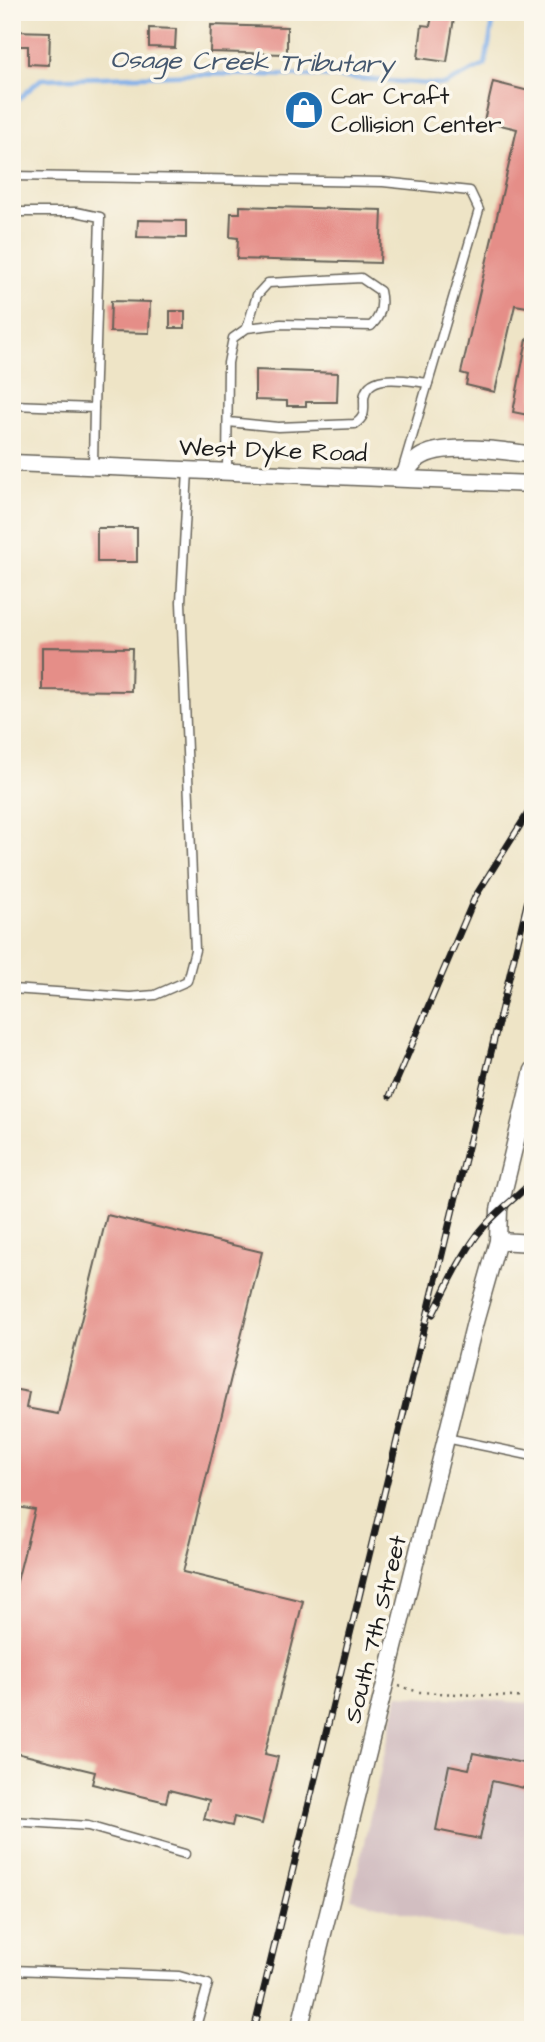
<svg xmlns="http://www.w3.org/2000/svg" width="545" height="2042" font-family="'Architects Daughter',sans-serif">
  <style>
    .industrial { fill: #d2bec1 }
    .lines { fill: none; stroke-linecap: round; stroke-linejoin: round }
    .stream { stroke: #7fafea; stroke-width: 4.5 }
    .building { fill: #e58e88 }
    .service-casing { stroke: #666258; stroke-width: 11 }
    .minor-casing { stroke: #666258; stroke-width: 19 }
    .path { stroke: #666258; stroke-width: 2.5; stroke-dasharray: 2 5; stroke-linecap: butt }
    .service { stroke: #fff; stroke-width: 8 }
    .minor { stroke: #fff; stroke-width: 16 }
    .rail-casing { stroke: #1c1c1c; stroke-width: 7 }
    .rail { stroke: #fbf7ec; stroke-width: 4.5; stroke-dasharray: 13; stroke-linecap: butt }
    .labels { text-anchor: middle; stroke-width: 7; stroke-linejoin: round; paint-order: stroke }
    .poi-label { font-size: 24px; fill: #1c1c1c; stroke: #fbf7ec; text-anchor: start }
    .street-label { font-size: 24px; fill: #1c1c1c; stroke: #fbf7ec }
    .water-label { font-size: 26px; font-style: italic; fill: #44576e; stroke: #fbf7ec }
  </style>
  <rect width="100%" height="100%" fill="#fbf7ec"/>
  <filter id="ink" filterUnits="userSpaceOnUse"><feTurbulence type="fractalNoise" baseFrequency=".0143" numOctaves="2"/><feDisplacementMap in="SourceGraphic" scale="14" xChannelSelector="R" yChannelSelector="G"/><feConvolveMatrix kernelMatrix="1 2 1 2 8 2 1 2 1" color-interpolation-filters="sRGB"/></filter>
  <filter id="wash" filterUnits="userSpaceOnUse"><feTurbulence type="fractalNoise" baseFrequency=".00686" numOctaves="4" result="noise"/><feDisplacementMap in="SourceGraphic" scale="28" xChannelSelector="R" yChannelSelector="G"/><feGaussianBlur stdDeviation="1.57" result="paint"/><feColorMatrix in="noise" values="0 0 0 0 0 0 0 0 0 0 0 0 0 0 0 0 0 1.4 0 .05"/><feComposite in="paint" operator="in"/></filter>
  <g filter="url(#wash)">
    <rect width="100%" height="100%" fill="#eee4c6"/>
    <path class="industrial" d="M398,1695L533,1703V1939L501,1938L351,1899Z"/>
    <g class="lines">
      <path class="stream" d="M12,105L41,79L204,74L319,76L444,85L485,65L495,12"/>
    </g>
    <g id="blocks">
      <g class="building">
        <path d="M433,12H455L447,62L418,58L422,25L430,26Z"/>
        <path d="M211,25L287,27V54L210,52Z"/>
        <path d="M149,28L176,29L175,48L149,47Z"/>
        <path d="M12,31L50,32L49,65L28,64V46H12Z"/>
        <path d="M493,82L533,92V308L515,305L495,392L466,385L468,375L461,373L517,129L484,121Z"/>
        <path d="M240,206L382,210L380,263L237,259L238,238L230,237L231,213H240Z"/>
        <path d="M138,220L186,221V238L137,237Z"/>
        <path d="M111,301L150,302L149,333L110,332Z"/>
        <rect x="170" y="311" width="15" height="17"/>
        <path d="M527,339L533,340V416L513,412Z"/>
        <path d="M255,370L338,373L337,402H306V406H287V401L255,400Z"/>
        <rect x="97" y="528" width="40" height="34"/>
        <path d="M42,647L132,648L131,691L42,690Z"/>
        <path d="M107,1215L262,1252L183,1572L303,1601L265,1754L278,1757L262,1824L234,1817L232,1826L204,1819L209,1800L169,1790L166,1802L92,1784L95,1772L12,1752V1601L35,1510L12,1506V1389L29,1392L26,1408L58,1414Z"/>
        <path d="M473,1753L533,1765V1790L492,1781L480,1839L436,1830L449,1765L469,1769Z"/>
      </g>
    </g>
  </g>
  <g filter="url(#ink)">
    <use href="#blocks" fill-opacity="0" stroke="#666258" stroke-width="2"/>
    <g class="lines">
      <defs>
        <g id="service">
          <path d="M12,176L383,182L470,191L479,210L403,468"/>
          <path d="M12,212H76L100,217L94,408"/>
          <path d="M12,405L94,408L93,466"/>
          <path d="M228,422L278,427L355,424C366,416 364,411 364,399C366,370 409,381 428,383"/>
          <path d="M227,471L228,363L233,338L247,328L281,324L371,326C382,316 383,304 380,291L361,278L268,283L257,295L247,328"/>
          <path d="M12,989L130,997L155,995L187,981L195,950L181,602L188,470"/>
          <path d="M446,1438L533,1456"/>
          <path d="M12,1821L88,1826L185,1854"/>
          <path d="M12,1970L179,1976L208,1984L195,2030"/>
        </g>
        <g id="minor">
          <path d="M12,463L533,484"/>
          <path d="M401,478C406,472 412,463 419,458C442,441 506,451 533,455"/>
          <path d="M498,1241L533,1243"/>
          <path d="M299,2030L475,1322L498,1241L499,1210L533,1070"/>
        </g>
      </defs>
      <use href="#service" class="service-casing"/>
      <use href="#minor" class="minor-casing"/>
      <path class="path" d="M399,1686L419,1692L533,1698"/>
      <use href="#service" class="service"/>
      <use href="#minor" class="minor"/>
      <defs>
        <g id="rail">
          <path d="M390,1096L475,897L533,805"/>
          <path d="M433,1314C447,1287 460,1258 478,1234C494,1213 515,1199 533,1181"/>
          <path d="M254,2030L533,879"/>
        </g>
      </defs>
      <use href="#rail" class="rail-casing"/>
      <use href="#rail" class="rail"/>
    </g>
  </g>
  <defs>
    <symbol id="shop-disc" viewBox="-11 -11 22 22"><circle r="9.5" fill="#1f6fb2" stroke="#fbf7ec"/><path d="M-5-2.5h2.3a2.7 3.5 0 0 1 5.4 0H5L5.5 6h-11ZM-1.5-2.5h3a1.5 2.3 0 0 0-3 0Z" fill="#fff"/></symbol>
  </defs>
  <g fill-rule="evenodd">
    <use href="#shop-disc" x="282" y="88" width="44" height="44"/>
  </g>
  <g class="labels">
    <g class="poi-label">
      <text x="331" y="104">Car Craft<tspan x="331" dy="28">Collision Center</tspan></text>
    </g>
    <g class="street-label">
      <text transform="translate(273 450) rotate(2)" y="8">West Dyke Road</text>
      <text transform="translate(375 1629) rotate(-76)" y="8">South 7th Street</text>
    </g>
    <g class="water-label">
      <text transform="translate(252 61) rotate(1)" y="9">Osage Creek Tributary</text>
    </g>
  </g>
  <rect width="545" height="2042" fill="none" stroke="#fbf7ec" stroke-width="42"/>
</svg>
